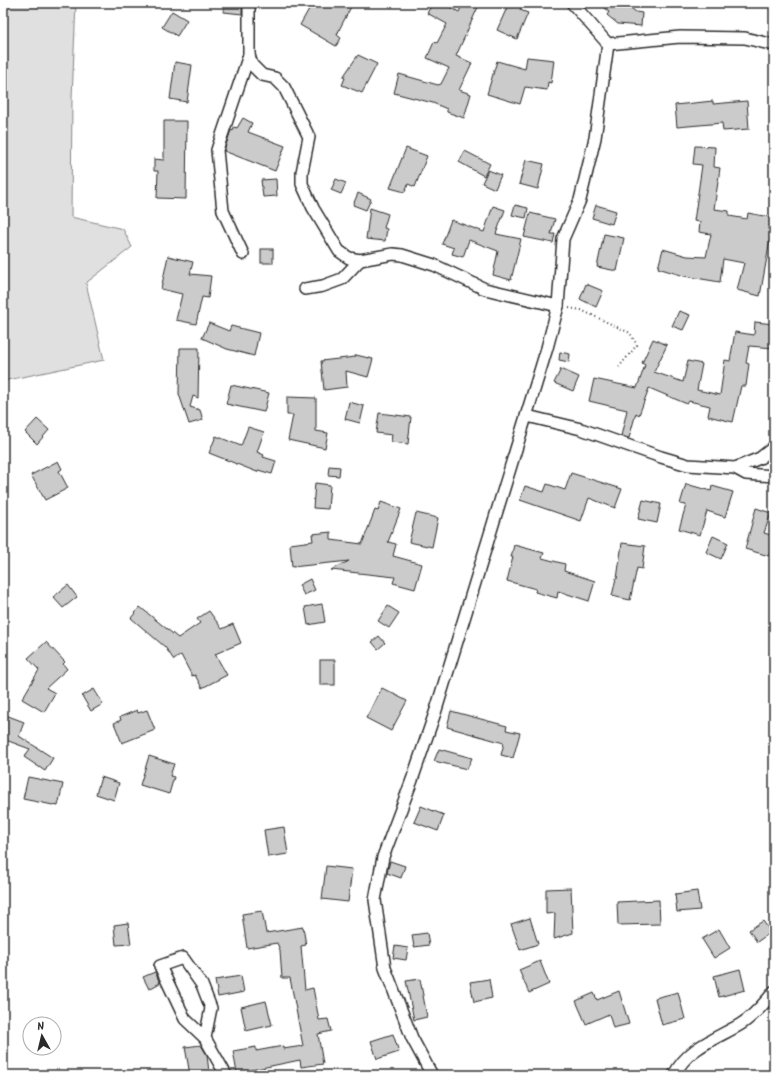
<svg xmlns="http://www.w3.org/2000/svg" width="777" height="1078" font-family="Kalam,sans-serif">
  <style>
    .green { fill: #e0e0e0; stroke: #868686 }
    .building { fill: #cbcbcb; stroke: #2b2b2b }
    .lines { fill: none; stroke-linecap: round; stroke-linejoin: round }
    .minor-casing { stroke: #2b2b2b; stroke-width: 14 }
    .path { stroke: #2b2b2b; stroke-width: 2; stroke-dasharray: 1 3; stroke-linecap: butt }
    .minor { stroke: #fff; stroke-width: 11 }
  </style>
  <rect width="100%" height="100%" fill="#fff"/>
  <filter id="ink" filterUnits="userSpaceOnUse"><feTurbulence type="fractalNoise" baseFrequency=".025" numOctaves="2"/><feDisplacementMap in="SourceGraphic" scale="8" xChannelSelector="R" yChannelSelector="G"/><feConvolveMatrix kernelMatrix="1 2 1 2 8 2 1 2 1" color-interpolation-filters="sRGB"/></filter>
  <g filter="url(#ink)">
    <path class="green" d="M3,3H76L72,98L71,217L123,229L132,247L86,283L104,360L3,381Z"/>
    <g class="building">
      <path d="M224,3H242V14L224,12Z"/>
      <path d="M297,3H353L340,28L337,35L341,38L336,46L300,25L309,9Z"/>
      <path d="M433,3H443L459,12L463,3H470L478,7L456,56L472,63L459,90L471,94L464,118L447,112V109L433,103L394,93L399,74L438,85L441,84L449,68L427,58L434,42L437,43L447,24L427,13Z"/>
      <path d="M509,3H523L520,10L528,13L517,39L497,30Z"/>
      <path d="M608,3H624L636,12L642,13L641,26L618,24L607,15L609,12L604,8Z"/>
      <path d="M172,11L187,20L177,36L162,27Z"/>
      <path d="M358,55L377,64L362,93L342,85L345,78L343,77Z"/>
      <path d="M527,57L554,60L551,83L548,82L547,90L525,87L520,104L487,94L497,61L525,69Z"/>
      <path d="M175,62L192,65L187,102L170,99Z"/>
      <path d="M713,101V104L747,101L749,129L723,131L722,123L677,127L675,105Z"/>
      <path d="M243,118L252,123L248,132L285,146L275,171L224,151L231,130L233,131L234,127L237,128Z"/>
      <path d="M164,121H187L186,199L157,198L158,171H154V159L164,160Z"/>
      <path d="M695,146L715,147L714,167L720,168L714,209L729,211V216L747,219L748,213L774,218L760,296L737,290L744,263L723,259L720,282L684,276L658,268L663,249L687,256L706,257L711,234L699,232L700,222L694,221L702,165L693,164Z"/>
      <path d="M406,148L427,156L415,187L408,184L405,192L390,188Z"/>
      <path d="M465,151L490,164L484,176L459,162Z"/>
      <path d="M526,160L544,164L538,189L519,184Z"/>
      <path d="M488,170L501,175L495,189L482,183Z"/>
      <path d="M276,179L277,196L263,197L261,180Z"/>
      <path d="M336,179L346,183L341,194L331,190Z"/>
      <path d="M358,193L371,199L366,210L353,205Z"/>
      <path d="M515,205L528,208L526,218L512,215Z"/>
      <path d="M596,205L616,211L612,224L592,218Z"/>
      <path d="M493,206L505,210L496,234L521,239L511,280L493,275L498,251L469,240L463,257L452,254L454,248L442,244L451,220L484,232Z"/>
      <path d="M370,208L388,214L384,228L387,229L385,241L366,239Z"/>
      <path d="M530,213L555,219L551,234H555L553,243L524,237Z"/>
      <path d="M604,234L624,238L617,271L597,267Z"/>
      <rect x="261" y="249" width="12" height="14"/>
      <path d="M168,256L193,262L190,274L211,276L208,298L202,297L196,324L176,320L182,294L161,289Z"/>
      <path d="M586,284L603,291L596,307L580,299Z"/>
      <path d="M679,311L690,315L683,330L672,326Z"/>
      <path d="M755,322L774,324V348L749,346L746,363L749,364L746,386H741L733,422L708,416L710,406L689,401L687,404L649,388L639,415L636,413L629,438L621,436L627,410L589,401L594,379L637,388L645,365L642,363L653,339L667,345L654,372L683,382L688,361L702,364L697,390L720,395L725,360L730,361L735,332L754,335Z"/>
      <path d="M209,323L229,331L231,326L259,333L254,356L227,349L202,338Z"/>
      <path d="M180,348H199L198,398L193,396L190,407L200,410L203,420L189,424L179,394Z"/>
      <path d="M560,352L570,354L569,362L559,360Z"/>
      <path d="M356,355L373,359L368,377L346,371L347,387L324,390L321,361L355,357Z"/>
      <path d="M561,369L579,377L573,391L554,383Z"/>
      <path d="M231,385L269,393L264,412L226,404Z"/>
      <path d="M287,397L316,398V431L328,433L325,448L288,440L293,415H287Z"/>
      <path d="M349,402L364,406L360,423L345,419Z"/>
      <path d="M379,413L411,417L408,444L391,442L392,435L376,433Z"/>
      <path d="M37,419L49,430L37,444L25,432Z"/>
      <path d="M248,427L264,432L257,452L264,455L263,457L276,461L272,474L258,470L257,472L209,453L216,436L241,446Z"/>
      <path d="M58,461L62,469L59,471L68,488L45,500L31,475Z"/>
      <path d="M329,466L340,467L339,476L328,475Z"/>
      <path d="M571,473L622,489L615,508L589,498L581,521L520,500L525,486L544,492L547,484L565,490Z"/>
      <path d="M315,483L330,485L328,509L313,508Z"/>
      <path d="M686,484L711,491L712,486L733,492L725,517L707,511L700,535L679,529L686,505L680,504Z"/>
      <path d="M643,500L661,504L657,523L638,519Z"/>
      <path d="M381,502L401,509L388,542L396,544L393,556L422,564L415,589L393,583L395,577L331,570L349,561L292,567L290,544L313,541L312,534L331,532V540L362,544L375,510L378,511Z"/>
      <path d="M756,508L771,513L764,533L774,536L769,556L745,549Z"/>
      <path d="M416,513L438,518L432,547L409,542Z"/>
      <path d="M713,536L728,543L721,559L706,552Z"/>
      <path d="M622,543L645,546L642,569L637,568L630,600L612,596L616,578L617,579Z"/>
      <path d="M514,545L544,553L542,558L565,564L564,571L595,581L589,601L558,591L557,598L535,592L536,589L507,581L513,557H511Z"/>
      <path d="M310,579L315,590L304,595L299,585Z"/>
      <path d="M68,585L77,597L63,608L53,597Z"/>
      <path d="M322,604L325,622L308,625L305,607Z"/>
      <path d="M388,606L399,613L389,628L378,621Z"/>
      <path d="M140,607L178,638L200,623L197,619L209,611L222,629L233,624L241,643L215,654L227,675L202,688L195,675L192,676L181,655L174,660L165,647L131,618Z"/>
      <path d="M379,636L385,643L378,649L372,642Z"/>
      <path d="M46,642L65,662L63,664L67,669L46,688L55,693L44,712L22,699L39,670L28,658Z"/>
      <rect x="320" y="660" width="15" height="25"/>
      <path d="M382,688L407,701L391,731L366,718Z"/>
      <path d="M94,689L103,704L91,711L82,696Z"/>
      <path d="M137,710L138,713L147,710L155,730L122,743L114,723L121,720L120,717Z"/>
      <path d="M451,711L507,726L506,730L520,733L513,758L501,755L504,743L447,727Z"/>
      <path d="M3,714L24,722L19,736L53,758L45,771L24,757L30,749L3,739Z"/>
      <path d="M439,749L472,758L467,769L434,761Z"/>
      <path d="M149,756L174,764L170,776L174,777L169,794L140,785Z"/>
      <path d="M28,777L63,784L58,806L23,799Z"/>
      <path d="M101,777L119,783L114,800L96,794Z"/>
      <path d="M421,806L444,815L438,831L414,822Z"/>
      <path d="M284,827L288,854L268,857L264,830Z"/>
      <path d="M390,861L405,866L401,878L387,873Z"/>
      <path d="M326,866L352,869L348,902L322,899Z"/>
      <path d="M571,888L573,933L554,939L555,913L546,914V889Z"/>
      <path d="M697,891L700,910L677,912L675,894Z"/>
      <path d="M659,900L660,924L618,925L617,902Z"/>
      <path d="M262,911L266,933L303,927L306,945L301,946L305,990L313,988L319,1020L328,1019L331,1031L318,1034L323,1064L301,1067L300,1060L237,1073L233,1051L256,1047V1051L283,1046V1049L303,1046L290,978H282L280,950L277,943L247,948L242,914Z"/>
      <path d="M530,918L538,944L520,950L511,924Z"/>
      <path d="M763,921L771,932L757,942L749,930Z"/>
      <path d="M128,923L131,944L116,945L114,925Z"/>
      <path d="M719,929L730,948L714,958L702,939Z"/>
      <path d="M427,933L429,945L414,947L412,935Z"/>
      <path d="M395,946L408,948L406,960L393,958Z"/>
      <path d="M540,961L549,984L529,993L519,970Z"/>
      <path d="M740,969L745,990L719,997L714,976Z"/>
      <path d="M155,972L160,983L149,989L143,977Z"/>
      <path d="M241,976L244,992L218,997L215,980Z"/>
      <path d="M420,979L427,1017L414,1020L406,981Z"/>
      <path d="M489,979L492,998L474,1002L470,982Z"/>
      <path d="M619,991L629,1024L613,1028L609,1014L586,1024L576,1001L594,993L597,1000Z"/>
      <path d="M678,992L685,1019L662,1025L655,998Z"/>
      <path d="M266,1001L272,1025L246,1031L241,1007Z"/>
      <path d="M393,1034L399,1052L377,1059L371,1041Z"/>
      <path d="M201,1045L207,1055L209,1072L190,1075L185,1047Z"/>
    </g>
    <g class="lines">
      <defs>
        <g id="minor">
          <path d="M249,3V55L252,65L262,75L275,78L284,87L309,137L302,172V184L313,208L339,251L349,258L360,260L393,254L402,255L434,265L485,289L558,306"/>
          <path d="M608,44L680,37L745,38L774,45"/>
          <path d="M243,254L223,211L217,150L249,55"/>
          <path d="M305,289L323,286L342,279L360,260"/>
          <path d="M527,416L581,429L661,457L688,465L735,468L746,474L774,476"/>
          <path d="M735,468L760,458L774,447"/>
          <path d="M205,1038L211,1008L202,985L183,958L160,966L185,1019L205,1038L226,1075"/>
          <path d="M432,1075L412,1038L385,968L375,900L383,857L412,780L436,710L547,348L558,306L563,239L580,200L595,138L608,44L572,3"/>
          <path d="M674,1075C688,1047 716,1039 741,1024C754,1016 764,1003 774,992"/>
        </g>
      </defs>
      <use href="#minor" class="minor-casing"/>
      <path class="path" d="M569,308L581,310L630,333L637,345L619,367"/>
      <use href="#minor" class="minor"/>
    </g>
  </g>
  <rect width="777" height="1078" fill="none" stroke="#fff" stroke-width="16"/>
  <rect x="8" y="8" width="761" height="1062" fill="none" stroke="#2b2b2b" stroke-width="1.5" filter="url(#ink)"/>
  <g transform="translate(42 1036) rotate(352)"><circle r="19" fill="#ffffff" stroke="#aaaaaa"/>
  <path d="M0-3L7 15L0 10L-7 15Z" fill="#2b2b2b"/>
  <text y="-6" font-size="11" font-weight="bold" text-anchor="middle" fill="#2b2b2b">N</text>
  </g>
</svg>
